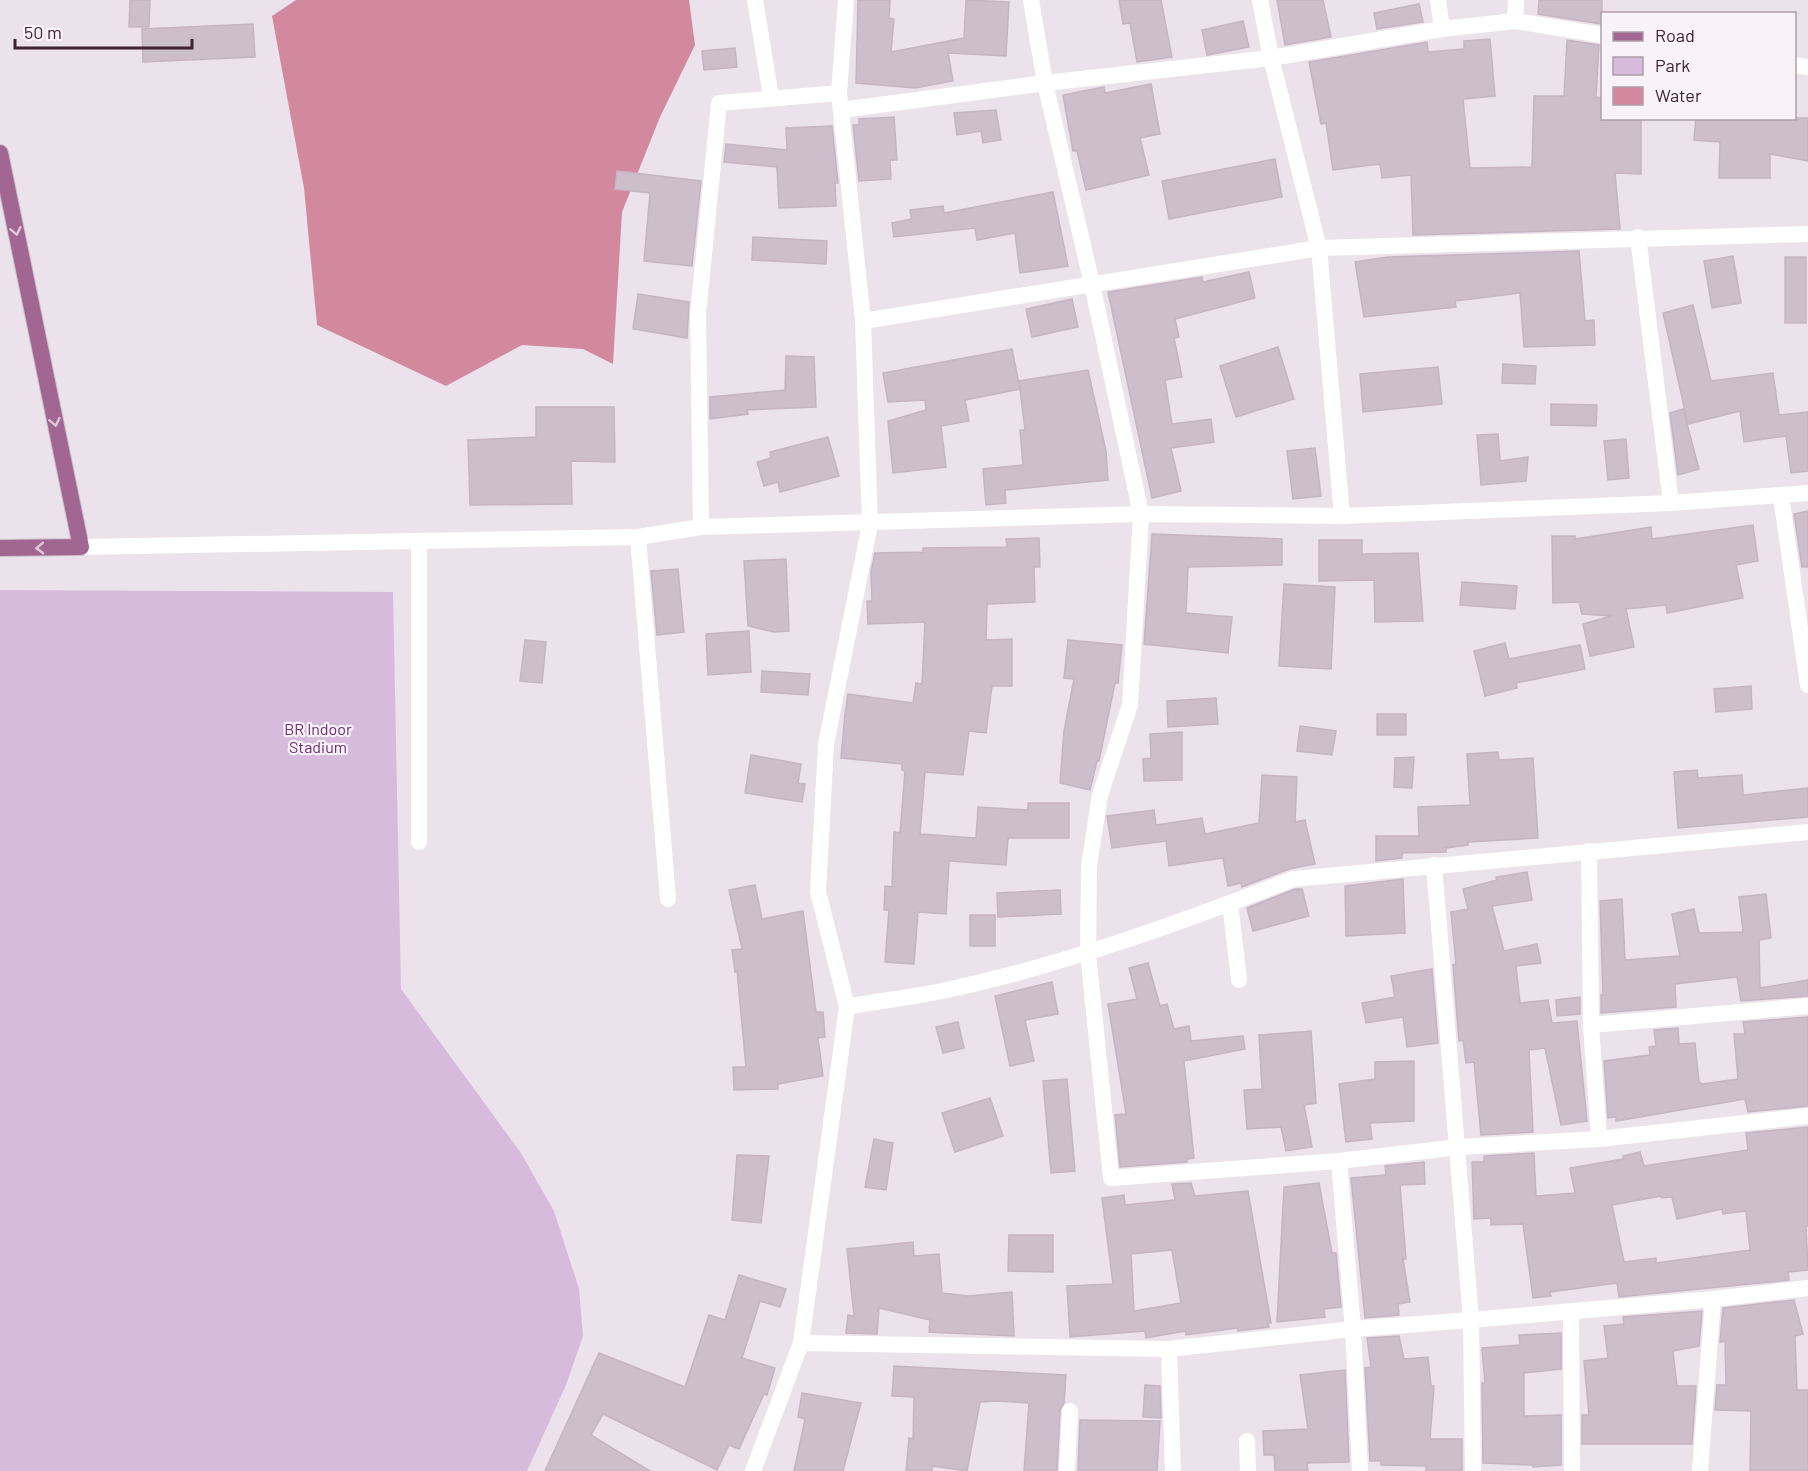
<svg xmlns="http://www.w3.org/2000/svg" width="1808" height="1471" font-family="Barlow,sans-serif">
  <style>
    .green { fill: #d6bbdd }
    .water { fill: #d289a0 }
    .building { fill: #cdbecb; stroke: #c6b4c4; stroke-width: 1.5; fill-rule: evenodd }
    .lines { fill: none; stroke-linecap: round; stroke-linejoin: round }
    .primary-casing { stroke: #c9c1c7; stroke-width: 18 }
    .minor { stroke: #fff; stroke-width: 16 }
    .primary { stroke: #a26692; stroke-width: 16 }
    .oneway { stroke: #dfc8d9 }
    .labels { text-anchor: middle; stroke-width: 4.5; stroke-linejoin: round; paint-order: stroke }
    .park-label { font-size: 16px; fill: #6e2c74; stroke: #f9f2f8 }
  </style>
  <rect width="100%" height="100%" fill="#ece2eb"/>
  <path class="green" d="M0,590L393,592L401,989L521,1153L554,1211L579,1289L583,1336L566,1385L527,1471H0Z"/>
  <path class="water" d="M296,0H689L695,45L660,117L622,212L613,364L583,349L522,345L446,386L317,325L304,188L272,16Z"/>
  <g class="building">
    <path d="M130,0H150L149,27H129Z"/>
    <path d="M858,0H890L889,18L894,19L891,52L964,38L966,0L1009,2L1006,56L948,53L953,81L915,88L856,83Z"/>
    <path d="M1119,0H1161L1172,57L1137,62L1130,23L1123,24Z"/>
    <path d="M1277,0H1323L1331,37L1285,45Z"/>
    <path d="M1539,0H1602V24L1538,14Z"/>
    <path d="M1419,4L1423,22L1377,29L1374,13Z"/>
    <path d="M1243,21L1249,47L1207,55L1202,30Z"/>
    <path d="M253,24L255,57L143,62L142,29Z"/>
    <path d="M1490,39L1495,96L1463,99L1470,168L1532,167L1534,96H1564L1567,40L1599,45L1596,97L1602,98V118H1641V174L1615,173L1620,229L1413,235L1411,175L1382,178L1380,164L1333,170L1326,123L1321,124L1309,62L1427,42L1428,52L1464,49V41Z"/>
    <path d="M735,48L737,67L704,70L702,51Z"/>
    <path d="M1151,84L1160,134L1140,138L1149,175L1086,190L1077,151H1073L1063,95L1104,87L1105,93Z"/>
    <path d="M996,110L1001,140L983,143L981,131L957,135L954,113Z"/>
    <path d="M894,117L897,160H890L891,179L859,181L853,125H859V119Z"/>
    <path d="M1696,118H1808V161L1770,154V178H1719L1720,142L1694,140Z"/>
    <path d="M832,126L838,183H835L836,206L779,208L777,167L724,162L726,144L787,150L786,128Z"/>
    <path d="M1275,159L1282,197L1169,219L1162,181Z"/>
    <path d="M617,171L701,181L692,266L644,261L650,193L615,189Z"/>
    <path d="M1053,192L1068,266L1020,273L1015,233L977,240L975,228L894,237L892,223L911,219L910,210L943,206L944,213Z"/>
    <path d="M753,237L827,241L826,264L752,260Z"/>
    <path d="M1579,251L1585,321L1594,320L1595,345L1524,347L1520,293L1455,301L1456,307L1364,317L1355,262L1388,257Z"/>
    <path d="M1733,256L1741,303L1712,308L1704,261Z"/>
    <rect x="1785" y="257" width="21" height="66"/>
    <path d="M1249,272L1255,298L1175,319L1179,337L1174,338L1182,377L1165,380L1172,424L1211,419L1214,442L1171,448L1181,491L1152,498L1108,292L1202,277L1203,282Z"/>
    <path d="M638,294L689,302L687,338L633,329Z"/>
    <path d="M1072,299L1078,327L1032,337L1026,309Z"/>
    <path d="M1693,305L1711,381L1773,373L1779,415L1808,412V471L1791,473L1786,436L1744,442L1740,411L1688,424L1663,313Z"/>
    <path d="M1278,347L1294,399L1236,417L1220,366Z"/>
    <path d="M1012,349L1020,389L965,400L969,421L941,426L946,467L893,473L888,421L926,410L925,400L888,402L883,373Z"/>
    <path d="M786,356L814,357L816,407L747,410L748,414L710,419V397L785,390Z"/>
    <path d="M1503,364L1536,366L1535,384L1502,383Z"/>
    <path d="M1438,367L1442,404L1363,412L1360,374Z"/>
    <path d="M1088,370L1106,451L1108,480L1005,490L1006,503L986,505L983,469L1023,465L1020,430H1025L1019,381Z"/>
    <path d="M1551,404L1597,405L1596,426L1551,425Z"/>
    <path d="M536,407H614L615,462L571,461L572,504L470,505L468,440L536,437Z"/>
    <path d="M1683,409L1699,469L1678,475L1670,413Z"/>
    <path d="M1498,434L1500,461L1528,457L1526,481L1481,485L1477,435Z"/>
    <path d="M828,437L839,476L780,492L778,482L764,486L757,462L771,458L770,452Z"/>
    <path d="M1626,439L1629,478L1608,480L1604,441Z"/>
    <path d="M1315,448L1321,496L1293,499L1287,451Z"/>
    <path d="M1808,511V567H1802L1794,514Z"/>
    <path d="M1753,525L1758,561L1736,565L1743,598L1667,613L1666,605L1626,609L1634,647L1590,656L1583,624L1611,616L1582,614L1579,602L1553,603L1552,536H1575V539L1651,527L1652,539Z"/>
    <path d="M1152,534L1282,539V565L1188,567L1186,613L1232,617L1228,653L1144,644Z"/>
    <path d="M1039,538L1040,567H1034L1035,602L987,604L986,640L1012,639V686H992L986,733L969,731L963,775L925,772L920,834L976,838L978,807L1028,810V803H1069V838H1008L1006,865L949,861L946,914L918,912L914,964L885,962L889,910H884L885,886L892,887L894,832L900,833L905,771L902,770V764L841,758L845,714L848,694L913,703L916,683L922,684L925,622L868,624L867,601H872L871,572L875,553L923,552V548L1007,547L1006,539Z"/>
    <path d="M1319,540H1362V554L1418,553L1423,621L1375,622L1374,580L1319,581Z"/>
    <path d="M786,559L789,631L774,632L748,626L744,561Z"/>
    <path d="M678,569L684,632L657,635L651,571Z"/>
    <path d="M1462,582L1517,586L1515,609L1460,605Z"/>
    <path d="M1284,584L1335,587L1331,669L1279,666Z"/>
    <path d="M749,631L751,672L708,675L706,634Z"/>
    <path d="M525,640L546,642L542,683L520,681Z"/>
    <path d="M1068,640L1122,645L1118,683H1115L1099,761H1097L1090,790L1060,783L1064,731L1074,679L1064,678Z"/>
    <path d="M1505,643L1509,659L1580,645L1585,669L1516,683L1517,688L1485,696L1474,651Z"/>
    <path d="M762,671L810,674L808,695L761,692Z"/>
    <path d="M1751,686L1752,709L1716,712L1714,689Z"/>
    <path d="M1216,698L1218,724L1168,727L1167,701Z"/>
    <rect x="1377" y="714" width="29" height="21"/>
    <path d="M1300,726L1336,731L1332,755L1297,751Z"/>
    <path d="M1182,732V780L1144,781L1143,759L1151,758L1150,734Z"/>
    <path d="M1498,752L1499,760L1533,758L1538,838L1468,842V845L1446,848V852L1402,853V858L1376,861V836H1419L1418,807L1470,805L1467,754Z"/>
    <path d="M751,755L801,764L798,783L805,784L802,802L745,793Z"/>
    <path d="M1414,757L1412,788L1394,787L1395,758Z"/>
    <path d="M1697,770L1698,778L1742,775L1743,795L1808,788V817L1678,828L1674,772Z"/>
    <path d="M1262,775L1297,777L1295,822L1305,820L1315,864L1289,869L1242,887L1241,883L1228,886L1223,858L1169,866L1166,841L1112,848L1107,816L1154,810L1156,825L1202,818L1205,834L1259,823Z"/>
    <path d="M1527,872L1532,900L1492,906L1504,951L1537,944L1541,963L1516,966L1520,1003L1548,1000L1552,1023L1577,1021L1587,1121L1561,1125L1545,1048L1529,1050L1533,1132L1481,1135L1474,1062L1466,1063L1463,1040L1459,1041L1453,965L1456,964L1451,912L1468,909L1463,889L1497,880L1496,877Z"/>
    <path d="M1403,879L1405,933L1346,936L1345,886Z"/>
    <path d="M755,885L762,919L803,911L816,1012H823L825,1037L818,1038L823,1076L778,1084V1089L734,1090L733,1067H746L737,971L735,972L732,950L742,949L729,890Z"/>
    <path d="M1295,889H1302L1309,916L1253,931L1247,908Z"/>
    <path d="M1060,890L1061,914L998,917L997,893Z"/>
    <path d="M1766,894L1771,938L1759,940L1760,988L1808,980V996L1741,1001L1737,977L1675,984L1676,1007L1601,1013V995H1603L1600,901L1622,899L1625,960L1680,956L1672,914L1694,909L1699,933L1743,932L1739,897Z"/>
    <rect x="970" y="915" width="25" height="31"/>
    <path d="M1148,963L1160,1006L1167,1004L1174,1029L1189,1026L1191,1041L1243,1036L1245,1049L1184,1061L1194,1158L1187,1159V1162L1120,1167L1115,1115L1126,1114L1108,1004L1137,999L1129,968Z"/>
    <path d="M1432,969L1438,1043L1407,1047L1403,1017L1366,1023L1362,1003L1395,997L1391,976Z"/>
    <path d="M1052,982L1058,1014L1025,1020L1034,1061L1010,1066L995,996Z"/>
    <path d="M1580,997V1014L1557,1016L1556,1000Z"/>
    <path d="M1808,1017V1106L1748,1112L1745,1099L1616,1121V1117L1608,1118L1604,1061L1650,1055L1649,1047L1656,1046L1654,1030L1678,1028L1679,1044L1695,1043L1699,1082L1702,1084L1738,1079L1734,1034H1745L1743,1022Z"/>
    <path d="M958,1022L964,1048L943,1053L936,1027Z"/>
    <path d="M1311,1031L1316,1103L1304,1105L1312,1147L1286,1151L1281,1127L1247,1129L1244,1090L1262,1089L1259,1035Z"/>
    <path d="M1414,1061V1121L1370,1123L1372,1139L1346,1142L1339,1084L1375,1079V1062Z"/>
    <path d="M1067,1079L1075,1171L1051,1173L1043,1081Z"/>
    <path d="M990,1098L1003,1136L955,1152L942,1113Z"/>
    <path d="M1808,1127V1226H1806L1808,1270L1788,1272L1789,1280L1619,1297L1617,1283L1550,1292L1551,1296L1533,1298L1523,1224L1491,1225V1218L1474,1219L1472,1162H1484V1156L1534,1153L1536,1196L1575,1193L1570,1168L1623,1159V1156L1640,1152L1644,1166L1748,1150L1746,1133ZM1661,1196V1198L1672,1197L1677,1219L1722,1209L1723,1214L1746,1211L1750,1250L1656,1263V1258L1624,1262L1612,1205Z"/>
    <path d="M874,1139L893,1143L886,1190L865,1187Z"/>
    <path d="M737,1155L769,1156L761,1223L732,1220Z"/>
    <path d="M1424,1162L1425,1184L1400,1185L1406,1259H1403L1410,1302L1398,1304L1399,1315L1365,1318L1351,1178L1386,1175L1385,1166Z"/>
    <path d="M1191,1183L1195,1196L1248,1191L1271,1323H1268L1269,1327L1238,1331L1237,1328L1186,1335V1331L1146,1338L1145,1331L1070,1337L1067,1286L1113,1284L1102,1198L1124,1195L1125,1205L1175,1200L1172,1184ZM1172,1250L1181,1303L1134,1311L1131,1254Z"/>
    <path d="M1319,1183L1332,1253H1336L1341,1307L1324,1309L1325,1317L1277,1322L1284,1187Z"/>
    <path d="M1009,1235H1053V1272L1008,1271Z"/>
    <path d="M913,1242L914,1256L939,1254L942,1293L968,1296L1012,1292L1014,1336L929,1332L930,1320L879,1308L877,1334L846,1333L848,1315L854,1316L847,1249Z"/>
    <path d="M739,1275L786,1289L780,1307L760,1301L742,1358L775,1368L767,1395L764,1394L739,1449L729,1445L717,1470L603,1414L591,1435L650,1471H545L599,1353L685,1387L709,1315L725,1320Z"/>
    <path d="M1794,1300L1803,1334L1795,1336L1797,1390H1808V1471H1750L1751,1411L1715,1410L1717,1385H1726L1725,1341L1720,1342L1723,1308Z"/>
    <path d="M1702,1311L1699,1346L1673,1351L1677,1386H1696L1692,1444H1582V1415H1589L1584,1361L1608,1358L1604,1326L1624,1324L1623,1317Z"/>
    <path d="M1561,1333V1369L1524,1373V1416L1561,1415V1465L1533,1467V1465L1483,1463L1482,1383H1485L1482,1348L1520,1345L1519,1335Z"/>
    <path d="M1399,1336L1404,1359L1428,1357L1431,1386H1434L1430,1439H1462V1471H1426V1466L1381,1465V1461H1370L1365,1368L1371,1367L1367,1338Z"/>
    <path d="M894,1366L1066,1375L1064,1403L1060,1410L1057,1471H1024L1029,1403L997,1401L980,1402L967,1471L932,1466V1471H906L909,1438L913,1439L914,1397L892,1396Z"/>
    <path d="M1345,1370L1349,1462L1307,1463L1308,1471H1275L1274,1455H1264L1263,1431L1308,1429L1300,1375Z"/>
    <path d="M1145,1385L1160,1386L1161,1418L1143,1417Z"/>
    <path d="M802,1393L861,1403L843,1471H794L805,1419L798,1417Z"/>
    <path d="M1080,1420L1160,1421L1157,1471H1078Z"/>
  </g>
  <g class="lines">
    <defs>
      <path id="primary" d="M0,153L81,547L0,548"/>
    </defs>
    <use href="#primary" class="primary-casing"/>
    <g class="minor">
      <path d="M755,0L771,97"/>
      <path d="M1031,0L1045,83L1092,284L1141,514L1130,705L1100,795L1089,866L1088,953L1111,1178L1339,1161L1459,1147L1599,1139L1808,1116"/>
      <path d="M1260,0L1271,58L1319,248L1342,516"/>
      <path d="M1438,0L1442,29"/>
      <path d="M1515,21L1516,0"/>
      <path d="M1794,65L1808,67"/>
      <path d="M841,110L1045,83L1271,58L1442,29L1515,21L1602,35"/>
      <path d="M1638,237L1671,503"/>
      <path d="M863,321L1319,248L1808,234"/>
      <path d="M1781,496L1808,685"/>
      <path d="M701,527L698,314L719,103L839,93"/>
      <path d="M638,537L668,899"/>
      <path d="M81,547L638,537L701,527L1141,514L1342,516L1671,503L1808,493"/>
      <path d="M419,842V541"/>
      <path d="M1589,851L1591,1025L1599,1139"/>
      <path d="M1230,903L1239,980"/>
      <path d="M847,1007C877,1001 907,998 937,992C1058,967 1177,924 1293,879L1808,832"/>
      <path d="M1591,1025L1808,1006"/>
      <path d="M1339,1161L1353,1329L1360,1471"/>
      <path d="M1571,1312L1572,1471"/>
      <path d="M801,1343L1169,1349L1353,1329L1471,1320L1434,865"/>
      <path d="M1169,1349L1173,1471"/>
      <path d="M1247,1441L1248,1471"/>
      <path d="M753,1471L801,1343L847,1007L818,892L826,744L870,524L863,321L839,93L846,0"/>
      <path d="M1067,1471L1070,1411"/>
      <path d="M1473,1471L1471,1320L1713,1299L1808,1288"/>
      <path d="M1700,1471L1713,1299"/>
    </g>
    <use href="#primary" class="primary"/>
  </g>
  <defs><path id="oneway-chevron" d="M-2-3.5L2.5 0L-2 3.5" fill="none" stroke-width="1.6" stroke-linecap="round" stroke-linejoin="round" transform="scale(1.5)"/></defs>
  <g class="oneway">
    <use href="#oneway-chevron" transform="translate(16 231) rotate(78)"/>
    <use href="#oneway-chevron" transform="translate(55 422) rotate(78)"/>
    <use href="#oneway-chevron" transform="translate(40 548) rotate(179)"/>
  </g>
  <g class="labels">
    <g class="park-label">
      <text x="318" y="735">BR Indoor<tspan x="318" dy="18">Stadium</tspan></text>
    </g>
  </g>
  <rect x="1601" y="12" width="195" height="108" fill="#f9f2f8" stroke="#ae9faa" stroke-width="1.5"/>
  <rect x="1613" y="32" width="30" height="9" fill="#a26692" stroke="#ae9faa" stroke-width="1.5"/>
  <text x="1655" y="42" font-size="18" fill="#3d2236">Road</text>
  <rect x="1613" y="57" width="30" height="18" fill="#d6bbdd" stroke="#ae9faa" stroke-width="1.5"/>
  <text x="1655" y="72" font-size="18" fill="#3d2236">Park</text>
  <rect x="1613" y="87" width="30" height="18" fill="#d289a0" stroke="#ae9faa" stroke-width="1.5"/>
  <text x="1655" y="102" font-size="18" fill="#3d2236">Water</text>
  <path d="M15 39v9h177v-9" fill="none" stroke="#3d2236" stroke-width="3"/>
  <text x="24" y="39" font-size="18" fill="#3d2236" stroke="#f9f2f8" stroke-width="4.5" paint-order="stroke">50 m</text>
</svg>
